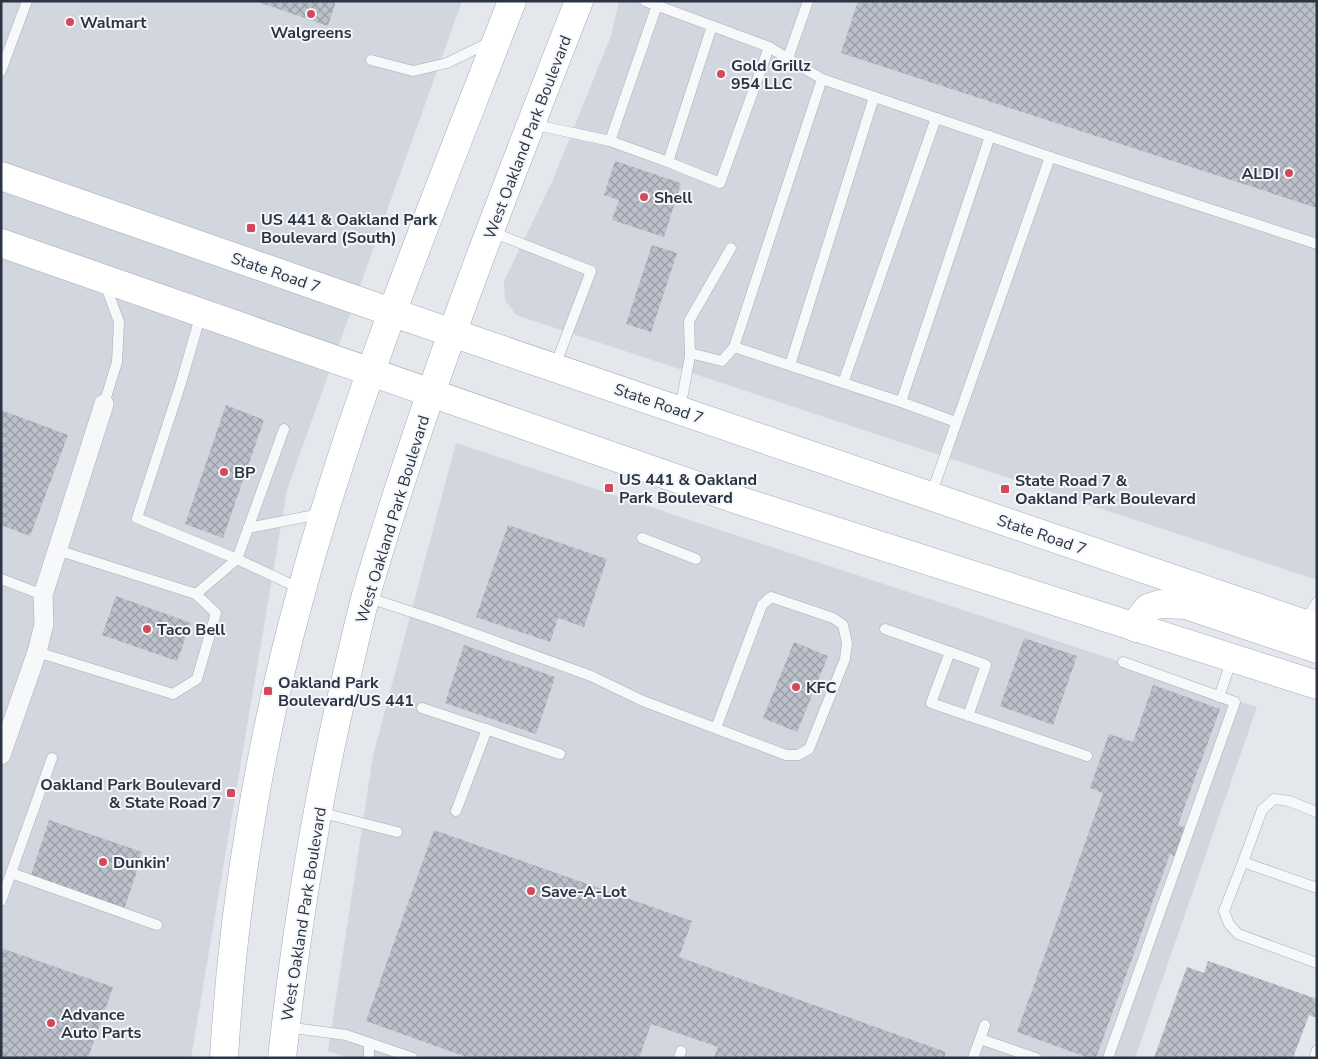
<svg xmlns="http://www.w3.org/2000/svg" width="1318" height="1059" font-family="'Nunito Sans',sans-serif">
  <style>
    .built { fill: #d2d6de }
    .building { fill: url(#building-cross-hatch) }
    .lines { fill: none; stroke-linecap: round; stroke-linejoin: round }
    .lane-casing { stroke: #a9aeb7; stroke-width: 11 }
    .street-casing { stroke: #a9aeb7; stroke-width: 20 }
    .primary-casing { stroke: #a3abb8; stroke-width: 29 }
    .lane { stroke: #f7f8fa; stroke-width: 10 }
    .street { stroke: #f7f8fa; stroke-width: 19 }
    .primary { stroke: #fff; stroke-width: 28 }
    .poi-dot { fill: #d1495b; stroke: #f4f6f9; stroke-width: 2 }
    .labels { text-anchor: middle; stroke-width: 4; stroke-linejoin: round; paint-order: stroke }
    .poi-label { font-size: 16px; font-weight: bold; fill: #2b3445; stroke: #f4f6f9; text-anchor: start }
    .street-label { font-size: 16px; fill: #2b3445; stroke: #f4f6f9 }
  </style>
  <defs>
    <pattern id="building-cross-hatch" width="8" height="8" patternUnits="userSpaceOnUse" patternTransform="scale(1.25)"><rect width="8" height="8" fill="#bbc0ca"/><path d="M0 0l8 8M0 8l8-8" fill="none" stroke="#989da6"/></pattern>
  </defs>
  <rect width="100%" height="100%" fill="#e4e7ec"/>
  <g class="built">
    <path d="M1,1H462L287,490L191,1058H1Z"/>
    <path d="M619,1H1317V580L516,315L505,300L504,281L552,182L611,36Z"/>
    <path d="M456,443L1257,707L1135,1058H348L328,1051L373,756Z"/>
  </g>
  <g class="building">
    <path d="M255,1H336L328,26Z"/>
    <path d="M858,1H1317V208L841,53Z"/>
    <path d="M615,161L681,183L664,237L612,220L619,200L604,195Z"/>
    <path d="M652,245L677,253L651,332L626,324Z"/>
    <path d="M226,405L264,420L223,538L185,524Z"/>
    <path d="M1,410L68,435L30,536L1,525Z"/>
    <path d="M508,525L607,559L584,627L558,618L550,642L476,617Z"/>
    <path d="M116,596L191,623L177,661L102,635Z"/>
    <path d="M1024,638L1077,656L1053,725L1000,706Z"/>
    <path d="M794,642L828,656L797,732L763,718Z"/>
    <path d="M464,645L555,677L536,734L445,703Z"/>
    <path d="M1153,685L1220,709L1178,825L1186,828L1176,857L1170,854L1096,1058H1089L1017,1032L1103,793L1090,788L1109,734L1133,742Z"/>
    <path d="M49,820L142,852L136,870L137,871L123,912L121,911L122,907L94,897L93,901L81,897L82,892L31,875Z"/>
    <path d="M434,830L692,921L679,957L946,1052L944,1058H714L718,1047L651,1024L639,1058H469L366,1021Z"/>
    <path d="M1,948L113,987L88,1058H1Z"/>
    <path d="M1208,961L1317,999V1018L1309,1015L1293,1058H1154L1187,967L1204,973Z"/>
  </g>
  <g class="lines">
    <defs>
      <g id="lane">
        <path d="M645,1L769,47L822,79L1050,157L931,495"/>
        <path d="M788,58L808,1"/>
        <path d="M371,60L413,71L447,63L492,41"/>
        <path d="M1,71L27,1"/>
        <path d="M822,79L734,347L901,402L956,422"/>
        <path d="M532,124L610,141L657,5"/>
        <path d="M610,141L668,162L712,26"/>
        <path d="M1050,157L1317,244"/>
        <path d="M668,162L720,183L769,47"/>
        <path d="M492,232L591,271L555,366"/>
        <path d="M201,314L181,383L137,518L237,559L301,589"/>
        <path d="M690,353L722,361L734,347"/>
        <path d="M790,365L874,97"/>
        <path d="M843,383L936,118"/>
        <path d="M901,402L990,136"/>
        <path d="M104,404L117,362L119,322L105,284"/>
        <path d="M680,409L690,356L689,321L731,248"/>
        <path d="M248,528L320,514"/>
        <path d="M642,538L696,559"/>
        <path d="M57,550L196,594"/>
        <path d="M1,579L43,595"/>
        <path d="M366,597L439,621L591,676L643,701L786,755H798L809,749L845,659L847,643L843,625L833,618L771,597L762,605L716,728"/>
        <path d="M1304,623L1317,602"/>
        <path d="M885,629L950,652L931,703L1087,756"/>
        <path d="M37,652L173,694L197,679L216,613L196,594L237,559L284,429"/>
        <path d="M950,652L986,665L968,716"/>
        <path d="M1219,697L1232,659"/>
        <path d="M422,708L560,754"/>
        <path d="M52,758L11,873L157,925"/>
        <path d="M456,811L487,729"/>
        <path d="M319,812L397,832"/>
        <path d="M1317,812L1289,801L1274,799L1262,810L1243,862L1317,888"/>
        <path d="M1243,862L1224,911L1229,924L1238,934L1317,963"/>
        <path d="M1,901L11,873"/>
        <path d="M286,1027L346,1035L413,1058"/>
        <path d="M980,1039L1036,1058"/>
        <path d="M369,1043V1058"/>
        <path d="M679,1058L681,1051"/>
        <path d="M973,1058L985,1025"/>
        <path d="M1108,1058L1235,702L1123,662"/>
        <path d="M1314,1058L1317,1050"/>
      </g>
      <path id="street" d="M1,755L37,652L44,624L43,595L104,404"/>
      <g id="primary">
        <path d="M1,176L391,312L1317,628"/>
        <path d="M1,243L741,501L1317,685"/>
        <path d="M1136,628L1140,618L1148,608L1160,604L1186,605L1317,649"/>
        <path d="M224,1058C233,903 260,739 302,589C357,388 437,195 512,1"/>
        <path d="M282,1058C295,940 313,824 339,708C348,671 356,633 366,595C425,393 502,197 579,1"/>
      </g>
    </defs>
    <use href="#lane" class="lane-casing"/>
    <use href="#street" class="street-casing"/>
    <use href="#primary" class="primary-casing"/>
    <use href="#lane" class="lane"/>
    <use href="#street" class="street"/>
    <use href="#primary" class="primary"/>
  </g>
  <g class="poi-dot">
    <circle cx="311" cy="14" r="5"/>
    <circle cx="70" cy="22" r="5"/>
    <circle cx="721" cy="74" r="5"/>
    <circle cx="1289" cy="173" r="5"/>
    <circle cx="644" cy="197" r="5"/>
    <rect x="246" y="223" width="10" height="10" rx="2.5"/>
    <circle cx="224" cy="472" r="5"/>
    <rect x="604" y="483" width="10" height="10" rx="2.5"/>
    <rect x="1000" y="484" width="10" height="10" rx="2.5"/>
    <circle cx="147" cy="629" r="5"/>
    <circle cx="796" cy="687" r="5"/>
    <rect x="263" y="686" width="10" height="10" rx="2.5"/>
    <rect x="226" y="788" width="10" height="10" rx="2.5"/>
    <circle cx="103" cy="862" r="5"/>
    <circle cx="531" cy="891" r="5"/>
    <circle cx="51" cy="1023" r="5"/>
  </g>
  <g class="labels">
    <g class="poi-label">
      <text x="80" y="28">Walmart</text>
      <text x="311" y="38" text-anchor="middle">Walgreens</text>
      <text x="731" y="71">Gold Grillz<tspan x="731" dy="18">954 LLC</tspan></text>
      <text x="1279" y="179" text-anchor="end">ALDI</text>
      <text x="654" y="203">Shell</text>
      <text x="261" y="225">US 441 &amp; Oakland Park<tspan x="261" dy="18">Boulevard (South)</tspan></text>
      <text x="234" y="478">BP</text>
      <text x="619" y="485">US 441 &amp; Oakland<tspan x="619" dy="18">Park Boulevard</tspan></text>
      <text x="1015" y="486">State Road 7 &amp;<tspan x="1015" dy="18">Oakland Park Boulevard</tspan></text>
      <text x="157" y="635">Taco Bell</text>
      <text x="278" y="688">Oakland Park<tspan x="278" dy="18">Boulevard/US 441</tspan></text>
      <text x="806" y="693">KFC</text>
      <text x="221" y="790" text-anchor="end">Oakland Park Boulevard<tspan x="221" dy="18">&amp; State Road 7</tspan></text>
      <text x="113" y="868">Dunkin'</text>
      <text x="541" y="897">Save-A-Lot</text>
      <text x="61" y="1020">Advance<tspan x="61" dy="18">Auto Parts</tspan></text>
    </g>
    <g class="street-label">
      <text transform="translate(527 137) rotate(-69)" y="6">West Oakland Park Boulevard</text>
      <text transform="translate(276 272) rotate(19)" y="6">State Road 7</text>
      <text transform="translate(659 403) rotate(19)" y="6">State Road 7</text>
      <text transform="translate(392 519) rotate(-73)" y="6">West Oakland Park Boulevard</text>
      <text transform="translate(1042 534) rotate(19)" y="6">State Road 7</text>
      <text transform="translate(303 914) rotate(-81)" y="6">West Oakland Park Boulevard</text>
    </g>
  </g>
  <rect width="1318" height="1059" fill="none" stroke="#2b3445" stroke-width="5"/>
</svg>
